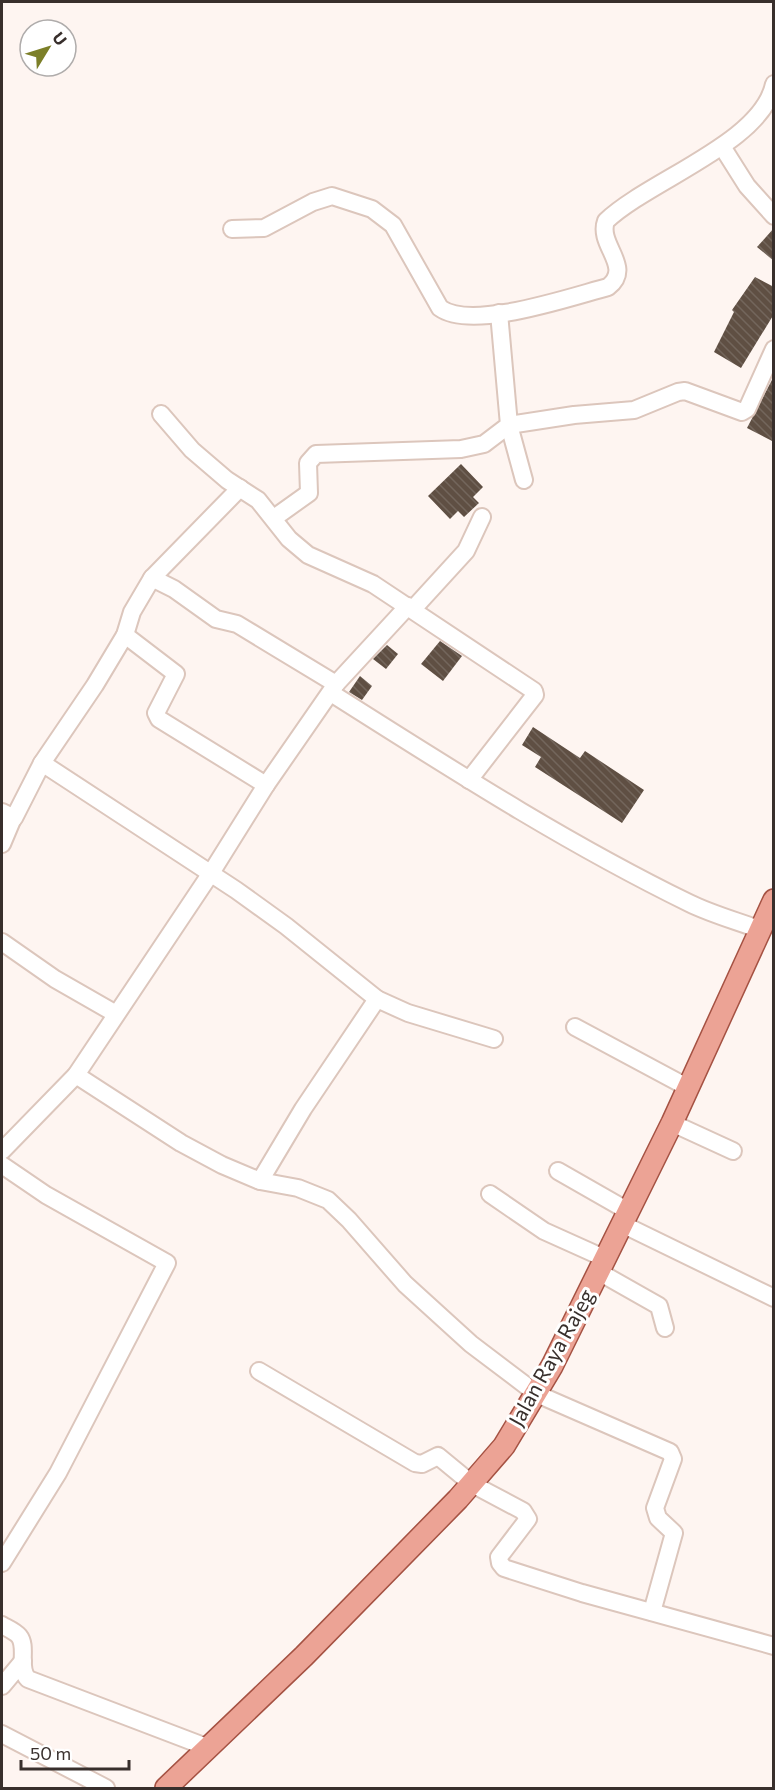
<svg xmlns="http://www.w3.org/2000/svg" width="775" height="1790" font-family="Commissioner,sans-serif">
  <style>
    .building { fill: url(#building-back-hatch) }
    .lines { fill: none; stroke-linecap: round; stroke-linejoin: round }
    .minor-casing { stroke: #dcc6bc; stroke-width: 20 }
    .major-casing { stroke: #a55243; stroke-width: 24 }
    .minor { stroke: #fff; stroke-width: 16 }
    .major { stroke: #eca395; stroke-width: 21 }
    .labels { text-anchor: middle; stroke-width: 6; stroke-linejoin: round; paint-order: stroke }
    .street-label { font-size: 21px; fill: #382f2c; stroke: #fff }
  </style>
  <defs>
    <pattern id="building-back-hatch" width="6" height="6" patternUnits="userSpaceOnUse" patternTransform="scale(1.5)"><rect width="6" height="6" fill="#5f4f43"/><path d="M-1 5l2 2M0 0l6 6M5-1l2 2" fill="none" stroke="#73665c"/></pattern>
  </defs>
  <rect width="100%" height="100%" fill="#fef5f1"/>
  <g class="building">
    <path d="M774,228V261L757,247Z"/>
    <path d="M755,277L774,287V314L741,368L714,352L734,312L732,310Z"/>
    <path d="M774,376V442L747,428Z"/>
    <path d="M461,464L483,487L473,497L479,503L464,517L458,511L450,519L428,496Z"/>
    <path d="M440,641L462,656L443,681L421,664Z"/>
    <path d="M387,645L398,654L386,669L373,659Z"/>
    <path d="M360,676L372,686L362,700L349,692Z"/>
    <path d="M533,727L580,758L585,751L644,790L622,823L535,767L541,757L522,745Z"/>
  </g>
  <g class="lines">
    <defs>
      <g id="minor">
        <path d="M723,148L747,186L774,216"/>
        <path d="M232,229L264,228L313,202L332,196L372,209L393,225L440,308C472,331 570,297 608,287C634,267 597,245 606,221C649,180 762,143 774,84"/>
        <path d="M161,414L192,450L227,480L258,500L289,539L308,555L373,584L534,691L535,695L469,780"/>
        <path d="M524,480L509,425L574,415L634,410L678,392L685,391L742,412L747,409L774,349"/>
        <path d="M274,518L309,493L308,463L316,454L461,449L484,444L509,425L499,313"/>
        <path d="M152,578L240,488"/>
        <path d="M413,609L466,551L482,517"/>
        <path d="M125,635L176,674L156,713L159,719L266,785"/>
        <path d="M336,684L237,624L216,619L174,589L152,578L132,612L125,635L95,685L42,763L236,890L286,926L377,999L408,1013L494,1039"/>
        <path d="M331,693C448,767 564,842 689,903C711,914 737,921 761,930"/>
        <path d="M2,812L14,818L42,763"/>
        <path d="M2,844L13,818"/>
        <path d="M2,942L55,979L116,1014"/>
        <path d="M575,1027L687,1087"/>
        <path d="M76,1075L181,1143L222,1165L260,1181L298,1188L328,1200L349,1220L405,1284L471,1344L537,1394L670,1452L673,1459L655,1508L658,1518L674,1533L652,1612"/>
        <path d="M672,1123L733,1151"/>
        <path d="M2,1151L76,1075L211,873L266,785L336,684L408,606"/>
        <path d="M2,1165L46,1195L167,1263L58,1473L2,1563"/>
        <path d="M558,1171L628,1211"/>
        <path d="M260,1181L303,1109L377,999"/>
        <path d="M490,1194L544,1231L604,1258"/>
        <path d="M622,1224L774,1298"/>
        <path d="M599,1272L659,1306L665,1328"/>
        <path d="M259,1371L415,1463L422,1464L438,1456L472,1484L523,1511L528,1519L499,1557L500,1563L504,1568L582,1593L774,1646"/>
        <path d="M2,1625C7,1628 15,1631 19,1636C28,1647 17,1668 28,1679L209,1748"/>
        <path d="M2,1686L23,1661"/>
        <path d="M2,1734L106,1788"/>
      </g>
      <path id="major" d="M166,1788L304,1656L458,1499L504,1446L552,1366L672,1123L774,900"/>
    </defs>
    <use href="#minor" class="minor-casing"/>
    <use href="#major" class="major-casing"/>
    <use href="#minor" class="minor"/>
    <use href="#major" class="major"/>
  </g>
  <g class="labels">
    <g class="street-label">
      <text transform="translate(552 1358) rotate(-61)" y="7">Jalan Raya Rajeg</text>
    </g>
  </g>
  <rect width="775" height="1790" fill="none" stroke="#382f2c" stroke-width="6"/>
  <g transform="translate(48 48) rotate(52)"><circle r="28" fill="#ffffff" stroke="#afacab" stroke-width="1.5"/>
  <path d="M0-4.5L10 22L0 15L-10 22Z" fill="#7c7f28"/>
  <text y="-9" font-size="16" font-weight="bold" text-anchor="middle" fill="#382f2c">U</text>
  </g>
  <path d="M21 1760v9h108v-9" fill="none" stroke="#382f2c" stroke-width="3"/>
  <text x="30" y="1760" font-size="18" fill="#382f2c" stroke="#ffffff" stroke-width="4.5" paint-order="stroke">50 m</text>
</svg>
